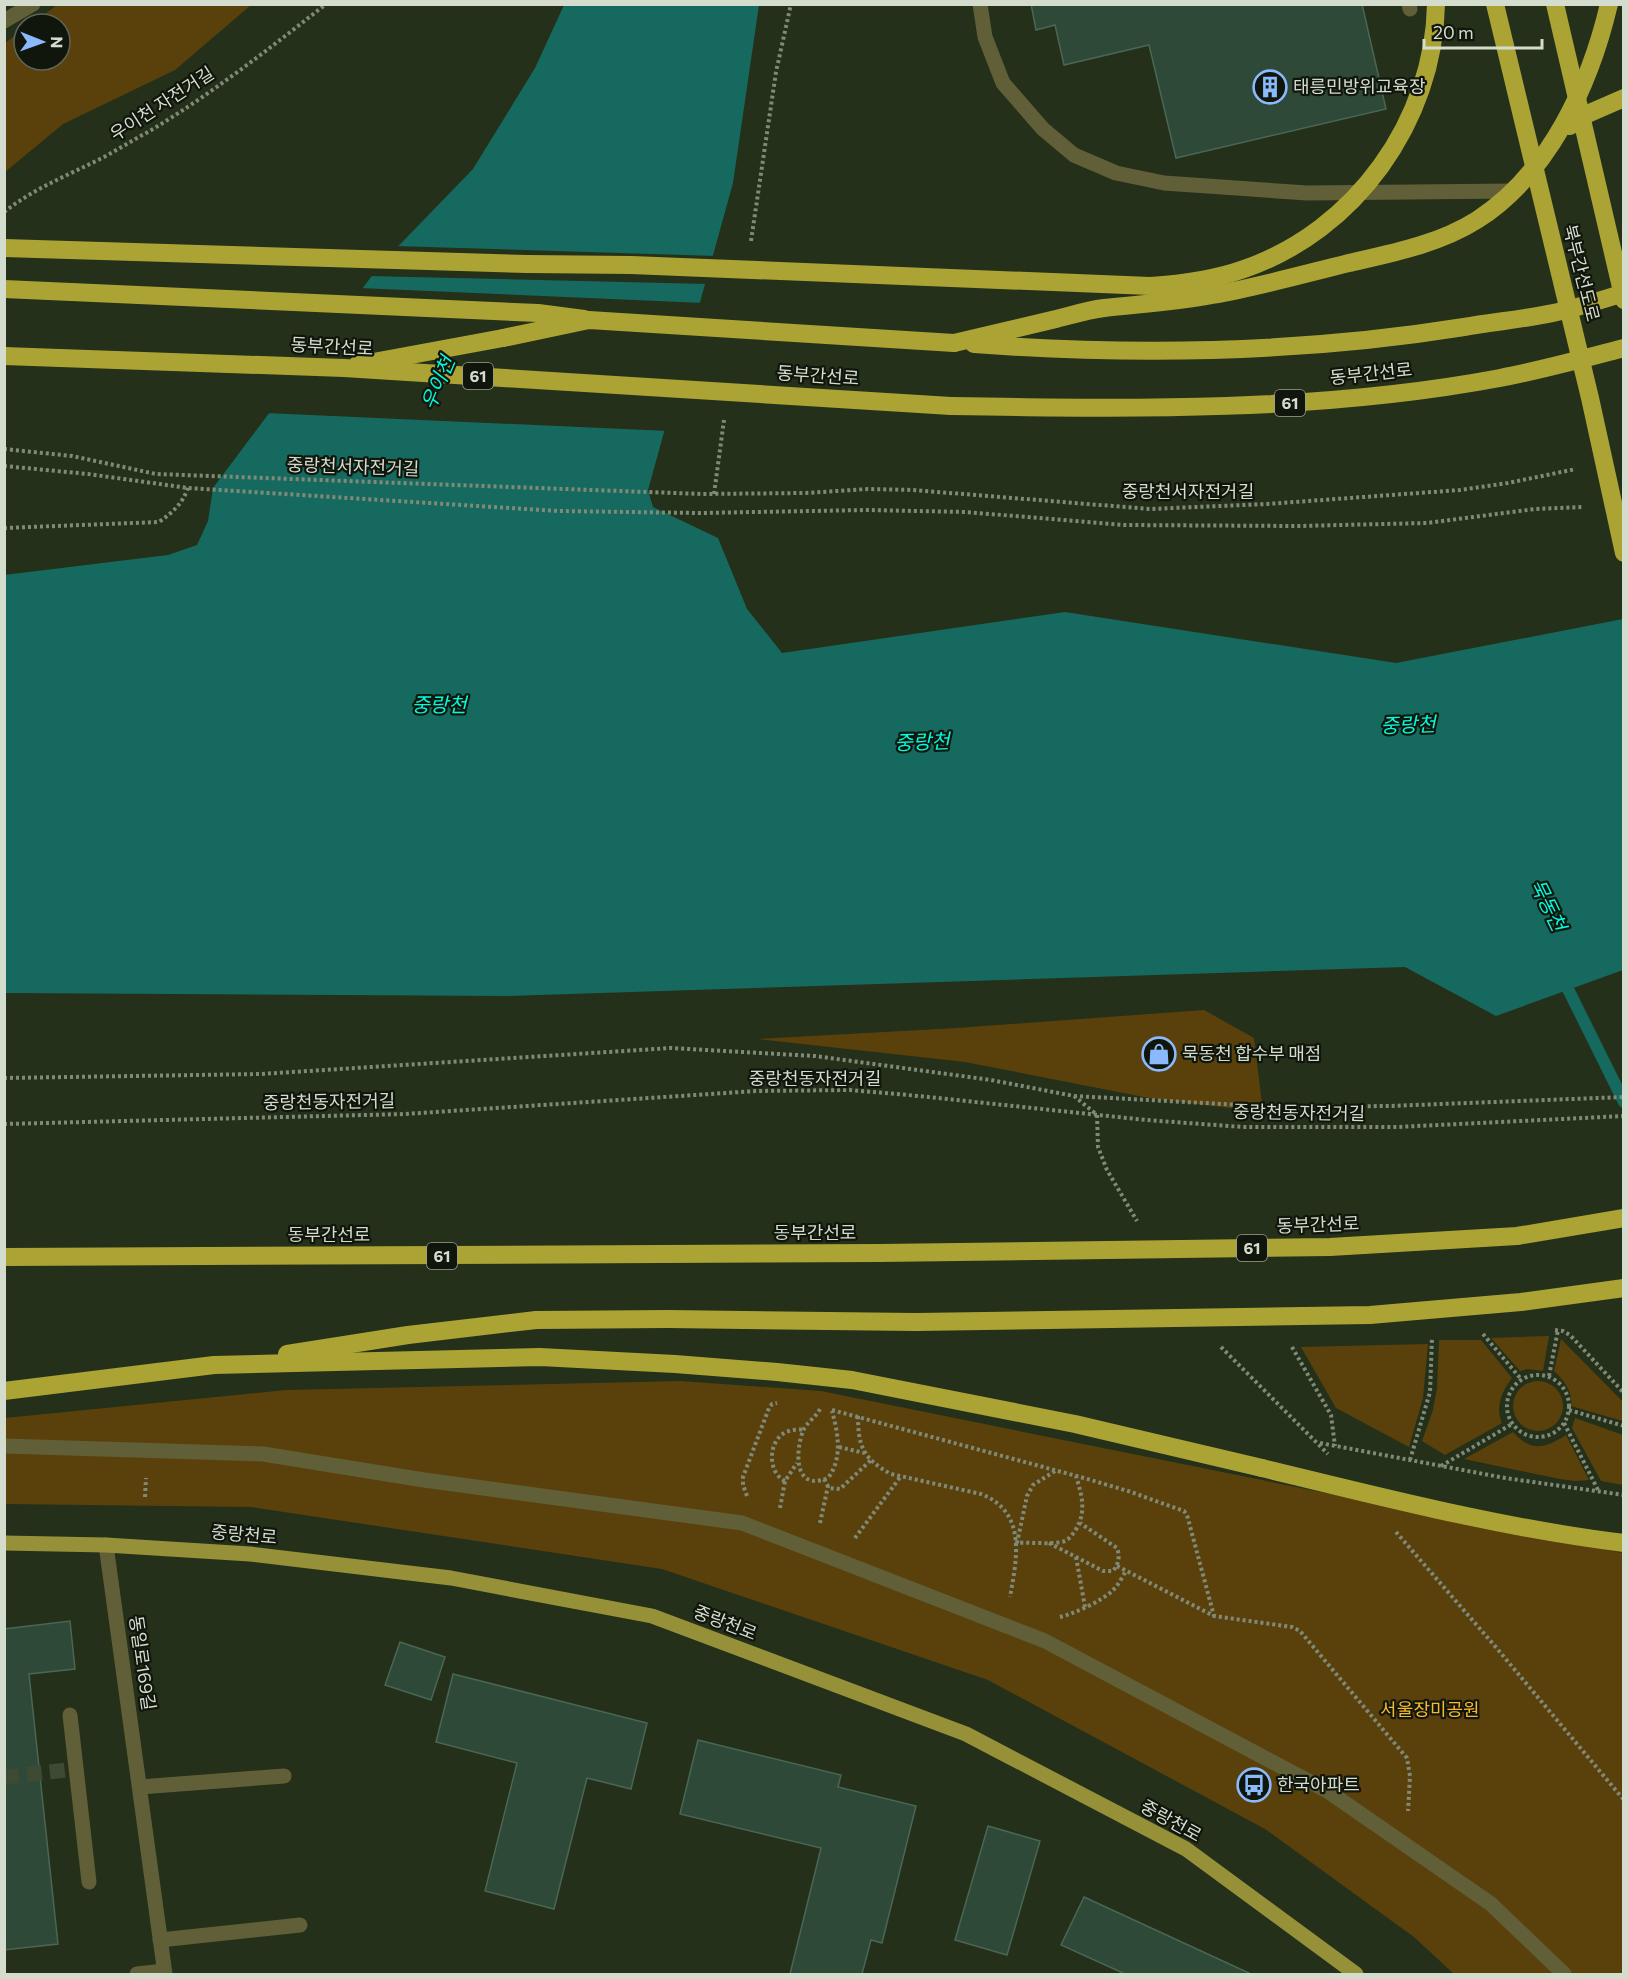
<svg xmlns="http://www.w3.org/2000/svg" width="1628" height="1979" font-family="Commissioner,'Noto Sans KR',sans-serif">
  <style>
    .green { fill: #5a410c }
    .water { fill: #16695e }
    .pier { fill: #243019 }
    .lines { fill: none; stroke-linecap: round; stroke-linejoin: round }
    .stream { stroke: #16695e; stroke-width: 12 }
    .building { fill: #2e4938; stroke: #4a6654; stroke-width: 1.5 }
    .minor-tunnel { stroke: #3e4a34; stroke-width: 15; stroke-dasharray: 15 8; stroke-linecap: butt }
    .path { stroke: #808a78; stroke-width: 4; stroke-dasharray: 3 3; stroke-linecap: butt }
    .minor { stroke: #615f37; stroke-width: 15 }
    .major { stroke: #969138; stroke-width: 15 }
    .highway { stroke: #aba435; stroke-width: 18 }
    .highway-bridge { stroke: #aba435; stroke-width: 18 }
    .labels { text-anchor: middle; stroke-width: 4.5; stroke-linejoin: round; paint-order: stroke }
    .shield { fill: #11160c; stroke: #9aa194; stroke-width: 1.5 }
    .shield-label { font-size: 16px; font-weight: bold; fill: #d4dcce }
    .poi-label { font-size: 18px; fill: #d4dcce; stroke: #11160c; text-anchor: start }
    .street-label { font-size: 18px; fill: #d4dcce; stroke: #11160c }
    .park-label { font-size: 18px; fill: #fab82b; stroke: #11160c }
    .water-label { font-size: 20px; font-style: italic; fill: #00fbe0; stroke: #11160c }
  </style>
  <rect width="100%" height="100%" fill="#243019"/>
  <g class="green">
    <path d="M57,5V4L251,5L175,70L63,124L5,172V43L24,29V60H60V24H31Z"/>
    <path d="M1204,1010L1254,1038L1263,1112L1149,1098L965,1062L758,1039L957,1028Z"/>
    <path d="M1549,1336L1543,1371L1527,1369L1520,1371L1491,1338Z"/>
    <path d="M1561,1339L1623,1402V1421L1571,1406C1573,1392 1564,1380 1554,1371Z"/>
    <path d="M1439,1340H1481L1512,1378C1502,1391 1495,1407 1502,1423L1445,1455L1422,1441L1433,1410L1437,1388Z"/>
    <path d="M1428,1344L1423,1398L1409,1447L1336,1408L1301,1347Z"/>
    <path d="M680,1381L821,1391L1623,1553V1974H1454L1414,1937L1265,1829L988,1680L662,1569L251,1507L5,1504V1418L286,1390Z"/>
    <circle cx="1538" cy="1406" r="25"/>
    <path d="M1575,1418L1623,1435V1485L1601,1481L1572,1428Z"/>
    <path d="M1513,1432C1532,1453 1545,1448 1566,1435L1589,1480L1575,1481L1560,1479L1464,1459Z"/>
  </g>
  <path class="water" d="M564,5H759L733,183L648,490L653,507L718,538L747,609L782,653L1065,612L1396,663L1623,619V970L1496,1016L1405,967L508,996L5,993L4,575L168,555L197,545L208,521L213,488L380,265L473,169L535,68Z"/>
  <g class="pier">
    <path d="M394,246L716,256L708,284L368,276Z"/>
    <path d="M359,288L703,303L668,431L266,413Z"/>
  </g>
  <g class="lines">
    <path class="stream" d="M1562,977L1624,1102"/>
  </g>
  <g class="building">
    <path d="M1031,4H1362L1386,109L1176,158L1149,45L1064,65L1055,25L1036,30Z"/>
    <path d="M70,1621L75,1669L29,1674L58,1944L4,1950V1629Z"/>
    <path d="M400,1642L445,1657L431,1700L385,1685Z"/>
    <path d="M453,1674L647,1723L631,1789L587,1778L554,1909L485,1891L517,1763L436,1742Z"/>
    <path d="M698,1740L841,1775L838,1787L916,1806L882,1943L871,1940L862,1974H790L821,1848L680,1814Z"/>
    <path d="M988,1826L1040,1841L1007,1955L955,1940Z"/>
    <path d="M1084,1897L1251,1974H1125L1061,1945Z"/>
  </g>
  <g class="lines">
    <path class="minor-tunnel" d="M4,1777L76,1769"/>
    <g class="path">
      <path d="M4,212C36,187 69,175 104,157C119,149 133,140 148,132C210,95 269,49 326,4"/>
      <path d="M751,241L776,72L791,4"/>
      <path d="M4,449L72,456L156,474L702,494L806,493L868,489L913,490L1150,509L1267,504L1460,490L1508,483L1576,469"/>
      <path d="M4,466L88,474L188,488L558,511L700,513L867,510L966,512L1123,525L1298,526L1427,523L1535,509L1584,507"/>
      <path d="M714,494L724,420"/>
      <path d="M4,528L159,522C173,512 182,504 188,488"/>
      <path d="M4,1078L261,1074L671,1048L815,1056L991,1080L1074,1096L1096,1114"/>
      <path d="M1074,1096L1278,1107L1389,1106L1624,1097"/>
      <path d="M1097,1115L1098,1147L1107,1170L1137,1221"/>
      <path d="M4,1124L405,1114L756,1091L850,1090L919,1096L1146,1120L1243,1127H1397L1624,1116"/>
      <path d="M1555,1330L1563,1331L1570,1335L1624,1393"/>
      <path d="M1483,1334L1521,1379"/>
      <path d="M1221,1347L1328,1454"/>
      <path d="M1292,1347L1331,1415L1335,1446"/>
      <circle cx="1538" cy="1406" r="31"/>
      <path d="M1549,1376L1558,1330"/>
      <path d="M820,1409C816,1417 806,1423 803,1431C795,1452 794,1492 828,1478C843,1458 838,1433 832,1411"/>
      <path d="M832,1410L1084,1478L1128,1491L1184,1511L1187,1515L1214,1616"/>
      <path d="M1569,1410L1624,1426"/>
      <path d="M858,1416C858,1446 863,1459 891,1474L981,1494C1027,1512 1017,1558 1010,1597"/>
      <path d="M1564,1423L1599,1492"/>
      <path d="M1320,1443L1505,1478L1624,1495"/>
      <path d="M839,1447L864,1453"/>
      <path d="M1410,1460L1430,1392L1432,1337"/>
      <path d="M1441,1466L1512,1424"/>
      <path d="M1055,1471L1033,1485L1027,1496L1017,1543C1029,1542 1054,1545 1065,1541C1069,1539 1072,1535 1075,1531C1087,1512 1082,1496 1076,1476"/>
      <path d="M824,1479L829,1488L840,1489L871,1460"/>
      <path d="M785,1481C766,1472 768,1437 789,1431C793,1429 799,1430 803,1429"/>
      <path d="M747,1496L743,1485V1477L769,1408L772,1404L777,1403"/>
      <path d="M145,1497L146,1478"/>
      <path d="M780,1508L785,1481L797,1463"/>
      <path d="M820,1523L828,1486"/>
      <path d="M1396,1532L1494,1645L1624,1800"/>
      <path d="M855,1538L901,1476"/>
      <path d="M1049,1543L1103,1571H1113C1119,1564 1120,1556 1117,1548L1080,1523"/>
      <path d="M1076,1557L1085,1607"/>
      <path d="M1117,1566L1214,1616L1292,1627L1300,1631L1407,1758L1410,1776L1408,1811"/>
      <path d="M1060,1617C1073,1614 1102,1601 1112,1591C1118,1586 1122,1577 1126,1571"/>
    </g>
    <g class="minor">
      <path d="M980,4L985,37L1003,83L1043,129L1074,155L1116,173L1164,183L1307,193L1513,191"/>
      <path d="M1409,4L1410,9"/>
      <path d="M4,21L33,4"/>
      <path d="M4,1446L263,1454L424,1480L742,1523L1045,1641L1329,1792L1491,1904L1564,1974"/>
      <path d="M106,1545L165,1974"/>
      <path d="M70,1715L89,1882"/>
      <path d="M140,1787L284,1776"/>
      <path d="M160,1940L300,1925"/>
      <path d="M137,1974L164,1971"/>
    </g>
    <path class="major" d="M4,1543L106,1545L250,1554L451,1578L652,1616L966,1734L1186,1849L1356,1974"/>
    <g class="highway">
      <path d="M1570,126L1585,115L1624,98"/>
      <path d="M4,248L527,264"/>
      <path d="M4,289L538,313L584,319"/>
      <path d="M954,343C988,335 1022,327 1056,319C1072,315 1088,310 1104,308C1140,304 1177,302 1212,295C1258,287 1304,274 1349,263C1393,253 1439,244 1477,220C1549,174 1590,85 1609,4"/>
      <path d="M974,344C1137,356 1302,353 1464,327C1493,322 1524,319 1553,313C1577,308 1601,300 1624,293"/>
      <path d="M357,365L503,338"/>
      <path d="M951,406C1134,409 1319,412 1500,378C1542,370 1582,359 1624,348"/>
      <path d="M4,1257L879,1253"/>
      <path d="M287,1354L408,1335L536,1320L668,1319L916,1322"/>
      <path d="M4,1391L214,1365L540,1357L675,1364L777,1372L852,1380L1075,1424L1262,1468"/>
    </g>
    <g class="highway-bridge">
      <path d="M1495,4L1590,398L1624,553"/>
      <path d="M1555,4L1624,300"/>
      <path d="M527,264L631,265L1150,286C1182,284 1213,280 1244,269C1355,231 1434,121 1436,4"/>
      <path d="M503,338L589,320L954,343"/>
      <path d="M4,356L344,368L951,406"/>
      <path d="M879,1253L1330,1247L1517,1236L1624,1218"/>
      <path d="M916,1322L1370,1315L1521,1302L1624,1288"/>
      <path d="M1262,1468C1382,1497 1501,1528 1624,1543"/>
    </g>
  </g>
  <defs>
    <symbol id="building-ring" viewBox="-11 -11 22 22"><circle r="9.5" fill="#11160c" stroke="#8abafc" stroke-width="1.5"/><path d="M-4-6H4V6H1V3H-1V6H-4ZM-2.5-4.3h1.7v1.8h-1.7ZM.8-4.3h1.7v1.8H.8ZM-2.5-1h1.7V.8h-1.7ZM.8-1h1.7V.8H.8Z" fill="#8abafc"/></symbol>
    <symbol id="shop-ring" viewBox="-11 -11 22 22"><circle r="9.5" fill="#11160c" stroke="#8abafc" stroke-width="1.5"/><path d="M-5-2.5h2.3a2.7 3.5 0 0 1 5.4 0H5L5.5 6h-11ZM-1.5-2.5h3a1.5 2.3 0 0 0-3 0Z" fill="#8abafc"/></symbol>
    <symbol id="bus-ring" viewBox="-11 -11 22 22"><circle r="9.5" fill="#11160c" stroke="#8abafc" stroke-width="1.5"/><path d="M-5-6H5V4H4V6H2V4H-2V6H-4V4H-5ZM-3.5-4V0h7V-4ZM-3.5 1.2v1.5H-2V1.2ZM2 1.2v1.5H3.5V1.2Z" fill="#8abafc"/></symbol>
  </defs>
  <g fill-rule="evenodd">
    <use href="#building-ring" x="1251" y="68" width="38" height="38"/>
    <use href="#shop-ring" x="1140" y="1035" width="38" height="38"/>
    <use href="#bus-ring" x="1235" y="1766" width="38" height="38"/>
  </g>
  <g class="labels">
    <g class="shield">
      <rect x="463" y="363" width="30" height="26" rx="4.5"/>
      <rect x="1275" y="390" width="30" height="26" rx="4.5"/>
      <rect x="1237" y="1235" width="30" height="26" rx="4.5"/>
      <rect x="427" y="1243" width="30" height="26" rx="4.5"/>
    </g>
    <g class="shield-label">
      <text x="478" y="382">61</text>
      <text x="1290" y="409">61</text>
      <text x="1252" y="1254">61</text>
      <text x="442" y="1262">61</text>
    </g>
    <g class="poi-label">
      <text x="1293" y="93">태릉민방위교육장</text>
      <text x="1182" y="1060">묵동천 합수부 매점</text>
      <text x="1277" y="1791">한국아파트</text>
    </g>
    <g class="street-label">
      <text transform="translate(162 104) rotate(-33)" y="6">우이천 자전거길</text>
      <text transform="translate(1581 273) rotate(76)" y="6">북부간선도로</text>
      <text transform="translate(332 347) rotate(3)" y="6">동부간선로</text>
      <text transform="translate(1371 374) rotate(-6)" y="6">동부간선로</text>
      <text transform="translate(818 376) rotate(4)" y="6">동부간선로</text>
      <text transform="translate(353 467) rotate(2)" y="6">중랑천서자전거길</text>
      <text x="1188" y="498">중랑천서자전거길</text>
      <text x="815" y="1085">중랑천동자전거길</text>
      <text transform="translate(329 1102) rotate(-1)" y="6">중랑천동자전거길</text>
      <text transform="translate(1299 1113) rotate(1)" y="6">중랑천동자전거길</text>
      <text transform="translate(1318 1225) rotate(-2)" y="6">동부간선로</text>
      <text x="815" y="1239">동부간선로</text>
      <text x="329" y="1241">동부간선로</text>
      <text transform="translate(244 1535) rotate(5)" y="6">중랑천로</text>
      <text transform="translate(725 1623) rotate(21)" y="6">중랑천로</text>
      <text transform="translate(142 1663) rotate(82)" y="6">동일로169길</text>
      <text transform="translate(1171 1821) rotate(29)" y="6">중랑천로</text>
    </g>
    <g class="park-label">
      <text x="1430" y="1716">서울장미공원</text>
    </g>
    <g class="water-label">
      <text transform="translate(438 383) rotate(-67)" y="7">우이천</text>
      <text x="439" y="712">중랑천</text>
      <text transform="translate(1408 725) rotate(-2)" y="7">중랑천</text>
      <text transform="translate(922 742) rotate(-2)" y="7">중랑천</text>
      <text transform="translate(1548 905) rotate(64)" y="7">묵동천</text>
    </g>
  </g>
  <rect width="1628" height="1979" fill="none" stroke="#d4dcce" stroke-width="12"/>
  <g transform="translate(42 42) rotate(91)"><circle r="28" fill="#11160c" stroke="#5f655a" stroke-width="1.5"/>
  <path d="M0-4.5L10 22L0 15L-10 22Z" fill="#8abafc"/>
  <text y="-9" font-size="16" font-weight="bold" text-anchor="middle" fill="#d4dcce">N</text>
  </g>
  <path d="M1424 39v9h118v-9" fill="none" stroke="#d4dcce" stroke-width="3"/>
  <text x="1433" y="39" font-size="18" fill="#d4dcce" stroke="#11160c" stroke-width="4.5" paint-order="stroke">20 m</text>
</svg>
